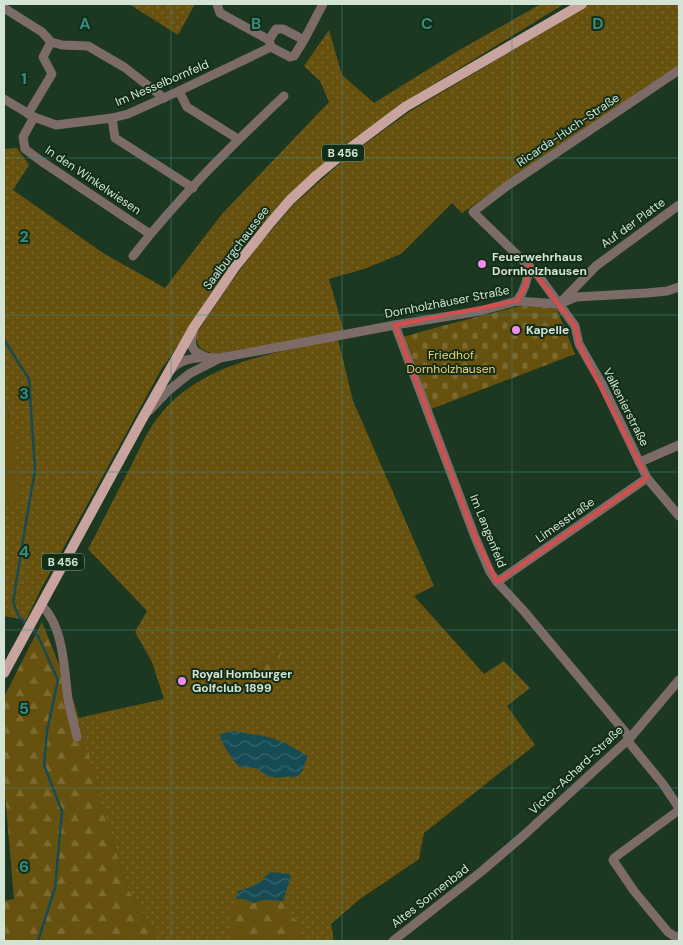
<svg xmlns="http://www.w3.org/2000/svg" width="683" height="945" font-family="'DM Sans',sans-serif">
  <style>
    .grass { fill: url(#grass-dots) }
    .forest { fill: url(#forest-firs) }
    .cemetery { fill: url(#cemetery-stones) }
    .pitch { fill: #67510f }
    .water { fill: url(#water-waves) }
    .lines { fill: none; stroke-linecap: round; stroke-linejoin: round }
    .stream { stroke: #164b53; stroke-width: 2.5 }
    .minor { stroke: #7d6b68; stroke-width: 9 }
    .major { stroke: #c9a49e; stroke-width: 10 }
    .marked { fill: none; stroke: #d54e4b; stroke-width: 4; stroke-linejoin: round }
    .grid { fill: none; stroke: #368c83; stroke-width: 1; stroke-opacity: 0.55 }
    .poi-dot { fill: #f489f0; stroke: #122e17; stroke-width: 2 }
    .labels { text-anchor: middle; stroke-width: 4; stroke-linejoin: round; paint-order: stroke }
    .shield { fill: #122e17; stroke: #99ad9c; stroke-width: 1 }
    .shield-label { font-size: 11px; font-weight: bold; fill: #d3e4d5 }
    .street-label { font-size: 12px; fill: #d3e4d5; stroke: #122e17 }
    .poi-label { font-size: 12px; font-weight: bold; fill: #d3e4d5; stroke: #122e17; text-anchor: start }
    .park-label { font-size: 12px; fill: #f7d171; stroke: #122e17 }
    .grid-label { font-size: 16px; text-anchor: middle; font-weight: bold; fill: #368c83; stroke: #122e17; stroke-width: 4; stroke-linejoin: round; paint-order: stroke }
  </style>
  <defs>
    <pattern id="grass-dots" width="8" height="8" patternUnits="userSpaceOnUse" patternTransform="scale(1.25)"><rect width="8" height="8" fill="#67510f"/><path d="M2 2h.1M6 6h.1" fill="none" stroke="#7c6a31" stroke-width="1.8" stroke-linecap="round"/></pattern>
    <pattern id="forest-firs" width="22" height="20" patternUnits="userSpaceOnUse" patternTransform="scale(1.25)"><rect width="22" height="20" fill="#67510f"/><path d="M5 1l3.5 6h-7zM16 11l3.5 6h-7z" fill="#7c6a31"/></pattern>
    <pattern id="cemetery-stones" width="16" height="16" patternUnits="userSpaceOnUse" patternTransform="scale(1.25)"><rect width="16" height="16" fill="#67510f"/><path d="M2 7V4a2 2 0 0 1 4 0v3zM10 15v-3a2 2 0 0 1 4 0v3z" fill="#7c6a31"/></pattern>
    <pattern id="water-waves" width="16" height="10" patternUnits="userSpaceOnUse" patternTransform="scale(1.25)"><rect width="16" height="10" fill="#164b53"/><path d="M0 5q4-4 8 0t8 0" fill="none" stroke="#37656b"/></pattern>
  </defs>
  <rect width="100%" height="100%" fill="#1c3821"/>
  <g class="grass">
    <path d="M129,4H195L178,35Z"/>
    <path d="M541,4H564L403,103L338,150L284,199L247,242L213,289L171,356L162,368L41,589L25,622L20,619L4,616V505L20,500L7,405L4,399V149L17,148L29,165L13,190L103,253L165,288L222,214L329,102L320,81L304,66L329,30L342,75L374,103L461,49Z"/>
    <path d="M590,4H679V65L462,213L452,203L401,254L364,269L329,279L344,331L219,354C204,352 197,350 196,334L224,292L257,247L293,205L347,157L409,112Z"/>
    <path d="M338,339L353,401L434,586L414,596L484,674L504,661L530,688L507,706L535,745L424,833L419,859L360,899L331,924L334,941H159L128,889L106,821L78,718L164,699L152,662L135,632L147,611L88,549C103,521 117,492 132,464C139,450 149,427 160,415C202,362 276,353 338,339Z"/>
  </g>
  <g class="forest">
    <path d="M42,622L74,702L93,769L106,821L128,889L159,941H4V901L14,899L4,783V697Z"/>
    <path d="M278,649L282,652C279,657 278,663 275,667C266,682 246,685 231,689L228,684L227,677L242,670L265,660Z"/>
    <path d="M236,899H244L254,903L263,900L283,901L290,915L299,923L302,941H234L228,916Z"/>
  </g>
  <path class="cemetery" d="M520,306L556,307L575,354L426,411L400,338L438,327Z"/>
  <path class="pitch" d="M4,399L7,405L21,500L4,505Z"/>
  <g class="water">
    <path d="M234,731C249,734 265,735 280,741C290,745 298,751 308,756C305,761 304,770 300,774C295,779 290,776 284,777C281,777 279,778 277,778C274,777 271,776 269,777L256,768L240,767L233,760L220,739L221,737L220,734Z"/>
    <path d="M271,872L289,874L291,877L283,901L263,900L254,903L244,899H236L238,891C245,889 252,887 258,883C263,880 266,875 271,872Z"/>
  </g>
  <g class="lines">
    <g class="stream">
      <path d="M4,340L29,379L35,470L25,528L13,602L19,617L27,625"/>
      <path d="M31,629L38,636L58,680L47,731L44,765L62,811L55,888L38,941"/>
    </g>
    <g class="minor">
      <path d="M217,4L220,13L269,40"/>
      <path d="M4,8L42,32L51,42L62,45L88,46L124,67L164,98"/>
      <path d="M304,40L283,29H276L269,40L271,47L290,57L294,56L304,40L323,4"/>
      <path d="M679,70L507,186L473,212L538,275L575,326L579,344L602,384L647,478L679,516"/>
      <path d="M179,91L187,107L238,139"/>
      <path d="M4,99L34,117L56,125L112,118L128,114L179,91L271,47"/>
      <path d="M28,114L52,74L43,57L51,42"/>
      <path d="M34,117L23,137L25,149L41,161L150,234"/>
      <path d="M112,118L115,138L193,188"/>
      <path d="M133,256C178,198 231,146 284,96"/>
      <path d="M517,301C525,290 528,279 529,266"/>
      <path d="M561,302L596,266L679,205"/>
      <path d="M395,325L475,537L490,572L497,582L523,610L630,738"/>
      <path d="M193,333C189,347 193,352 206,357"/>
      <path d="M171,370C182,356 204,357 220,358L395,325L480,311L517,301L559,304L576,297L647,293L667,291L679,287"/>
      <path d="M149,411L168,391L189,374L218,359"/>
      <path d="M640,462L679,445"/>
      <path d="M497,582L647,478"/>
      <path d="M41,605C64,626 64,669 68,699C70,711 74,724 77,737"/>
      <path d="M627,740L663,784L679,808"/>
      <path d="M679,810L614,858L613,860L634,891L668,932L674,936L679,937"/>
      <path d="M393,941L482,871L524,835L630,738L679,680"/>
    </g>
    <path class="major" d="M4,673L141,421L194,327L235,267L271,222L290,200L317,175L346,151L405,107L582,4"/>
  </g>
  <path class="marked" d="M529,266L575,326L579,344L647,478L497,582L475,537L395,325L517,301L526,285Z"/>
  <path class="grid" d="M171,4V941M342,4V941M512,4V941M4,158H679M4,315H679M4,472H679M4,630H679M4,788H679"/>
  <g class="poi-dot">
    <circle cx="482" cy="264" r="5"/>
    <circle cx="516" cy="330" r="5"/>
    <circle cx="182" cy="681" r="5"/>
  </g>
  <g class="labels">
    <g class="shield">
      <rect x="322" y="144.5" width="42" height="17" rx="4"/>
      <rect x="42" y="553.5" width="42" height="17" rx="4"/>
    </g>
    <g class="shield-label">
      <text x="343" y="157">B 456</text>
      <text x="63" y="566">B 456</text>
    </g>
    <g class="street-label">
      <text transform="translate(162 83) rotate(-23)" y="4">Im Nesselbornfeld</text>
      <text transform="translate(568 130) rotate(-34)" y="4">Ricarda-Huch-Straße</text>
      <text transform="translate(93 180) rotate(34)" y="4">In den Winkelwiesen</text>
      <text transform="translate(633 223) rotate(-36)" y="4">Auf der Platte</text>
      <text transform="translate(236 248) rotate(-53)" y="4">Saalburgchaussee</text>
      <text transform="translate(447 302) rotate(-11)" y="4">Dornholzhäuser Straße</text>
      <text transform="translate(626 407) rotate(63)" y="4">Valkenierstraße</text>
      <text transform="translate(565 520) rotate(-35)" y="4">Limesstraße</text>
      <text transform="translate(488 531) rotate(68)" y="4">Im Langenfeld</text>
      <text transform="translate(576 770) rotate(-43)" y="4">Victor-Achard-Straße</text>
      <text transform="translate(430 896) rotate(-38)" y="4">Altes Sonnenbad</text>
    </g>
    <g class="poi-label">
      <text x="492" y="261">Feuerwehrhaus<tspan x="492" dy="14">Dornholzhausen</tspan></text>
      <text x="526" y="334">Kapelle</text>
      <text x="192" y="678">Royal Homburger<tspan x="192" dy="14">Golfclub 1899</tspan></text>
    </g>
    <g class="park-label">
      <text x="451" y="359">Friedhof<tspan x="451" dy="14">Dornholzhausen</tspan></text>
    </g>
  </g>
  <g class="grid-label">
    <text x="85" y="29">A</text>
    <text x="256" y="29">B</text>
    <text x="427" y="29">C</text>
    <text x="598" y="29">D</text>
    <text x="24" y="84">1</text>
    <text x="24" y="242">2</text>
    <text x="24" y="399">3</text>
    <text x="24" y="557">4</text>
    <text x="24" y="714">5</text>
    <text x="24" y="872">6</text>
  </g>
  <rect width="683" height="945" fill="none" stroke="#d3e4d5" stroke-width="10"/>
</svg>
